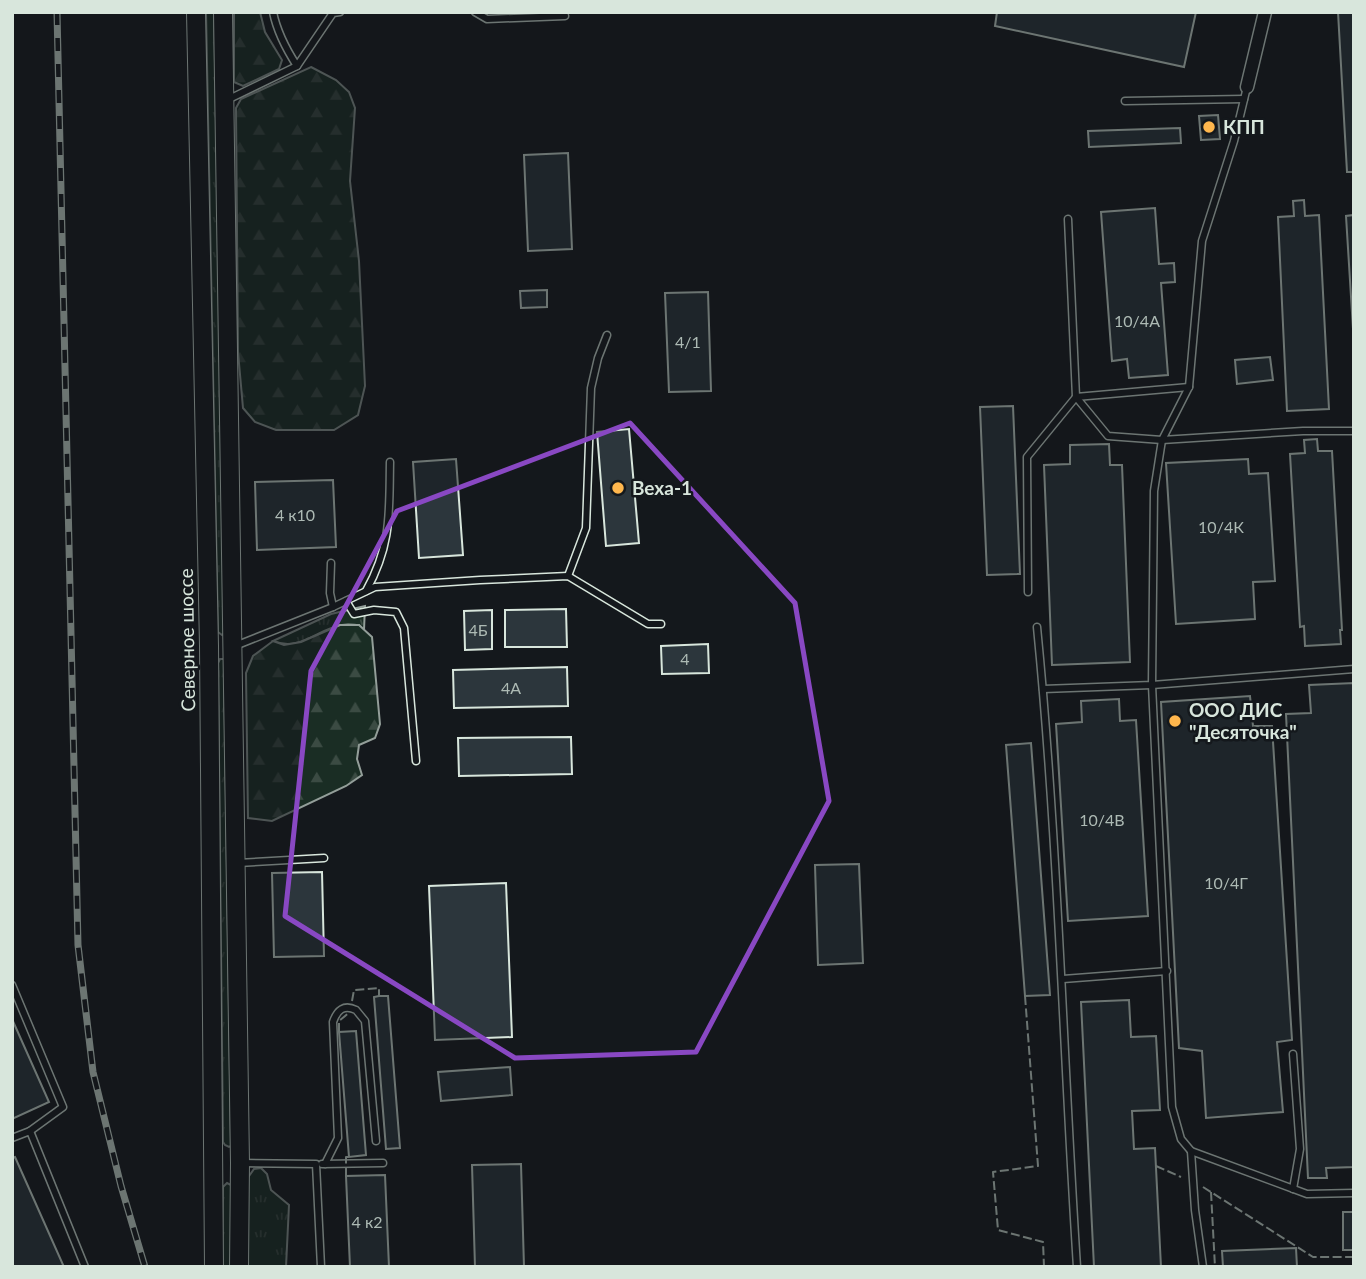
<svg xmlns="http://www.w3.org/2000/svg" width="1366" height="1279" font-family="Lato,sans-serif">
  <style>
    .grass { fill: url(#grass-tufts); stroke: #939e99; stroke-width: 2 }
    .forest { fill: url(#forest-firs); stroke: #939e99; stroke-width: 2 }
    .building { fill: #2c363c; stroke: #d8e6dc; stroke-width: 2 }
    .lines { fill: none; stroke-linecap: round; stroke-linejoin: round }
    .lane-casing { stroke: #d8e6dc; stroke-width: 9 }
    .street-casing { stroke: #d8e6dc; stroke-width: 15 }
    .secondary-casing { stroke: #d8e6dc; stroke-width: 20 }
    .lane { stroke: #14181c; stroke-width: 6 }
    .street { stroke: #14181c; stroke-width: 12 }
    .secondary { stroke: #14181c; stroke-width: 18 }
    .rail-casing { stroke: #d8e6dc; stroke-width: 7 }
    .rail { stroke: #14181c; stroke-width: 4.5; stroke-dasharray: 13; stroke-linecap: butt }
    .fence { stroke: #d8e6dc; stroke-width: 2; stroke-dasharray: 9 3.5; stroke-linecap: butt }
    .marked { fill: none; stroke: #8948c3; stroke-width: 5; stroke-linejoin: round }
    .poi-dot { fill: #ffb74d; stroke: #14181c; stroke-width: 2.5 }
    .labels { text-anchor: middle; stroke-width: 5; stroke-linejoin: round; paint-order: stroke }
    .number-label { font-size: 16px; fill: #adbab4 }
    .poi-label { font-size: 19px; font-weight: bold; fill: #d8e6dc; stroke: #14181c; text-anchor: start }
    .street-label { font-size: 19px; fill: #d8e6dc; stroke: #14181c }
  </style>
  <defs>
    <pattern id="grass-tufts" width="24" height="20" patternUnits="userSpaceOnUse" patternTransform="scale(1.75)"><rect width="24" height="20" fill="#1a2d24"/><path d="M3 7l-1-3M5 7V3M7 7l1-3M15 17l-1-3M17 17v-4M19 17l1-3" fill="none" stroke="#3b4b43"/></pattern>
    <pattern id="forest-firs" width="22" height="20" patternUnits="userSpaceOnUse" patternTransform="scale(1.75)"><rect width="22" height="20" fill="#1a2d24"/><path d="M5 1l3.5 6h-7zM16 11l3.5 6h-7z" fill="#3b4b43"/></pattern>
  </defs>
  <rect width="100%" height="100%" fill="#14181c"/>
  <g class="grass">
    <path d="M206,12H214L226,632L222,635L218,632Z"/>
    <path d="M365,606L364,630L359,625C354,625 348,624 342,625C317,629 300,652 273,641L331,614Z"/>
    <path d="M220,659H224L231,1146L229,1147L225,1145L223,1142L218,663Z"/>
    <path d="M261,1168L267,1174L271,1190L289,1205L286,1267H247V1179L254,1169Z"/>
    <path d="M227,1183L231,1185V1267H222L223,1187Z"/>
  </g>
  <g class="forest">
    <path d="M234,12H260L265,32L282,60L279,69L243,86L234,82Z"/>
    <path d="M311,67L336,80L349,92L355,108L350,181L359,261L365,386L358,415L334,430H276L255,422L243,408L238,352L236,108L241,99Z"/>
    <path d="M340,625H359L372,637L380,724L375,738L359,745L357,759L362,775L346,786L272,821L248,818L246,673L253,656L273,641L284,645L301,642Z"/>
  </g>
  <g class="building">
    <path d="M997,12H1196L1184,67L995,26Z"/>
    <path d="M1338,12H1354V172H1347Z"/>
    <path d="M1218,115L1220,139L1201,140L1199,116Z"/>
    <path d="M1180,128L1181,143L1089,147L1088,131Z"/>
    <path d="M568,153L572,249L528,251L524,155Z"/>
    <path d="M1304,200L1305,216L1319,215L1329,409L1287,411L1278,217L1294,216L1293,201Z"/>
    <path d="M1155,208L1159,264L1174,263L1175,282L1161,283L1168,375L1129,378L1127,359L1112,361L1101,212Z"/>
    <path d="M1354,215V345L1346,216Z"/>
    <path d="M547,290V307L521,308L520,291Z"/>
    <path d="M708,292L711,391L669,392L665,293Z"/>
    <path d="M1270,357L1273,380L1237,384L1235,360Z"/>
    <path d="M1013,406L1020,574L987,575L980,407Z"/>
    <path d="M629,429L639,543L606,546L597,432Z"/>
    <path d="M1317,439L1318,451H1332L1342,630H1340L1341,644L1305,646L1304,626L1300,627L1290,454L1305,453L1304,440Z"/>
    <path d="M1109,444L1110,465H1122L1130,662L1052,665L1044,465L1070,464V445Z"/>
    <path d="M456,459L463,555L419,558L413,462Z"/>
    <path d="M1248,459L1249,474L1268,473L1275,581L1253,582L1255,619L1176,624L1166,463Z"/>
    <path d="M333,480L336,547L257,550L255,482Z"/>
    <path d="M566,609L567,647H505V610Z"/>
    <path d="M492,610V649L465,650L464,611Z"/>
    <path d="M708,644L709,673L662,674L661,646Z"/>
    <path d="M567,667L568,706L454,708L453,670Z"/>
    <path d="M1354,683V1167L1326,1168L1327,1178H1308L1286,714L1311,713L1309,685Z"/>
    <path d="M1250,696L1253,726H1272L1292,1040L1277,1042L1283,1112L1206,1118L1202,1051L1179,1048L1161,702Z"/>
    <path d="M1119,699L1120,721L1136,720L1148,916L1068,921L1056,724L1082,722L1081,701Z"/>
    <path d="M571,737L572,774L459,776L458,738Z"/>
    <path d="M1031,743L1050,995L1025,996L1006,745Z"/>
    <path d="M859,864L863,963L818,965L815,865Z"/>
    <path d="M322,872L324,956L274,957L272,873Z"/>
    <path d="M506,883L512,1037L435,1040L429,886Z"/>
    <path d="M379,996H388L400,1148L386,1149L374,997Z"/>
    <path d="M1129,1000L1131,1037L1156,1036L1160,1110L1132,1111L1134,1149L1155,1148L1161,1267H1094L1081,1002Z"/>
    <path d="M12,1019L49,1102L12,1119Z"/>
    <path d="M356,1031L366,1155L349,1157L339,1032Z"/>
    <path d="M510,1067L512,1095L441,1101L438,1072Z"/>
    <path d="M15,1157L64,1267H12V1158Z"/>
    <path d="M521,1164L524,1267H475L472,1165Z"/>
    <path d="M385,1175L389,1267H350L346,1176Z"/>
    <rect x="1343" y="1212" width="11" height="38"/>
    <path d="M1296,1248L1297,1267H1223L1222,1251Z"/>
  </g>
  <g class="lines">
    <defs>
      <g id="lane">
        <path d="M273,12C277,32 286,49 297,66"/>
        <path d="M475,12L487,19L565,16"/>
        <path d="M1247,87L1234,141L1202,241L1189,387L1162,440L1154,491L1152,685L1172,1107L1181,1139L1191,1151L1307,1194L1354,1193"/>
        <path d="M227,100L297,66L333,13L340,12"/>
        <path d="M1125,101L1244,99"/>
        <path d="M1068,219L1076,397L1189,387"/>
        <path d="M331,563L330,593L333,607"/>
        <path d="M568,576L586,528L591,388L598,358L607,335"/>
        <path d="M366,591C392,544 389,513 390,462"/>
        <path d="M1028,592L1027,457L1076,397L1108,436L1162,440L1303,431H1354"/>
        <path d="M346,601L354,614L374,610L396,612L404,628L416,761"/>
        <path d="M1037,627C1058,840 1063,1053 1077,1267"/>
        <path d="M235,646L333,607L375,587L480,580L568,576L648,624H661"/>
        <path d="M1043,689L1152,685L1354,669"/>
        <path d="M238,863L324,858"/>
        <path d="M1063,979L1167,971"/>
        <path d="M12,985L63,1107L30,1131"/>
        <path d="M1293,1054L1300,1149L1293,1189"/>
        <path d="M12,1138L30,1131L85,1267"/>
        <path d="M1191,1151L1195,1210L1203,1267"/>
        <path d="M242,1163L316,1164L321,1267"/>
        <path d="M322,1164L383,1163"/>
        <path d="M325,1164L338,1138L333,1022C337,1010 344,1004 356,1010L365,1021L376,1141"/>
      </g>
      <path id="street" d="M1247,87L1265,12"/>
      <g id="secondary">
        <path d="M196,12L209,646L214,1267"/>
        <path d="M223,12L240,1163L239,1267"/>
      </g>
    </defs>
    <use href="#lane" class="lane-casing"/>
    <use href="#street" class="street-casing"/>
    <use href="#secondary" class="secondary-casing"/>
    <use href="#lane" class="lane"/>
    <use href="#street" class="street"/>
    <use href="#secondary" class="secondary"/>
    <defs>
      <path id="rail" d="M57,12L78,945L93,1072L121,1186L145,1267"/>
    </defs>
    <use href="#rail" class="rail-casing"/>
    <use href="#rail" class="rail"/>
    <g class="fence">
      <path d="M1025,996L1038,1166L993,1172L998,1230L1043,1242L1044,1267"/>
      <path d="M352,1001L354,990L379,988V996"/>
      <path d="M339,1032V1021L350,1012"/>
      <path d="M1156,1166L1181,1177"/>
      <path d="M346,1176V1157H349"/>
      <path d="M1203,1187L1313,1257H1354"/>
      <path d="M1211,1192L1215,1267"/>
    </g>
  </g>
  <path d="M0 0H1366V1279H0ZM630,423L795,603L829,801L696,1052L515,1058L285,916L311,671L397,511Z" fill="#14181c" fill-opacity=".55" fill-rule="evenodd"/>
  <path class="marked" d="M630,423L795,603L829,801L696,1052L515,1058L285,916L311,671L397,511Z"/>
  <g class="poi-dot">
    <circle cx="1209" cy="127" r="7"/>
    <circle cx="618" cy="488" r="7"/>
    <circle cx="1175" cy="721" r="7"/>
  </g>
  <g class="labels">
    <g class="number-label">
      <text x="1137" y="327">10/4А</text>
      <text x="688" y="348">4/1</text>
      <text x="295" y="521">4 к10</text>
      <text x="1221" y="533">10/4К</text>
      <text x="478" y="636">4Б</text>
      <text x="685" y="665">4</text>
      <text x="511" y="694">4А</text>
      <text x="1102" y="826">10/4В</text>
      <text x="1226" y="889">10/4Г</text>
      <text x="367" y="1228">4 к2</text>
    </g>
    <g class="poi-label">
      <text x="1223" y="134">КПП</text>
      <text x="632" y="495">Веха-1</text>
      <text x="1189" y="717">ООО ДИС<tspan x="1189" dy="22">"Десяточка"</tspan></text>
    </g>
    <g class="street-label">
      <text transform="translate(187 640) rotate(-91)" y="7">Северное шоссе</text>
    </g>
  </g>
  <rect width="1366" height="1279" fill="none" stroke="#d8e6dc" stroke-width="28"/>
</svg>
